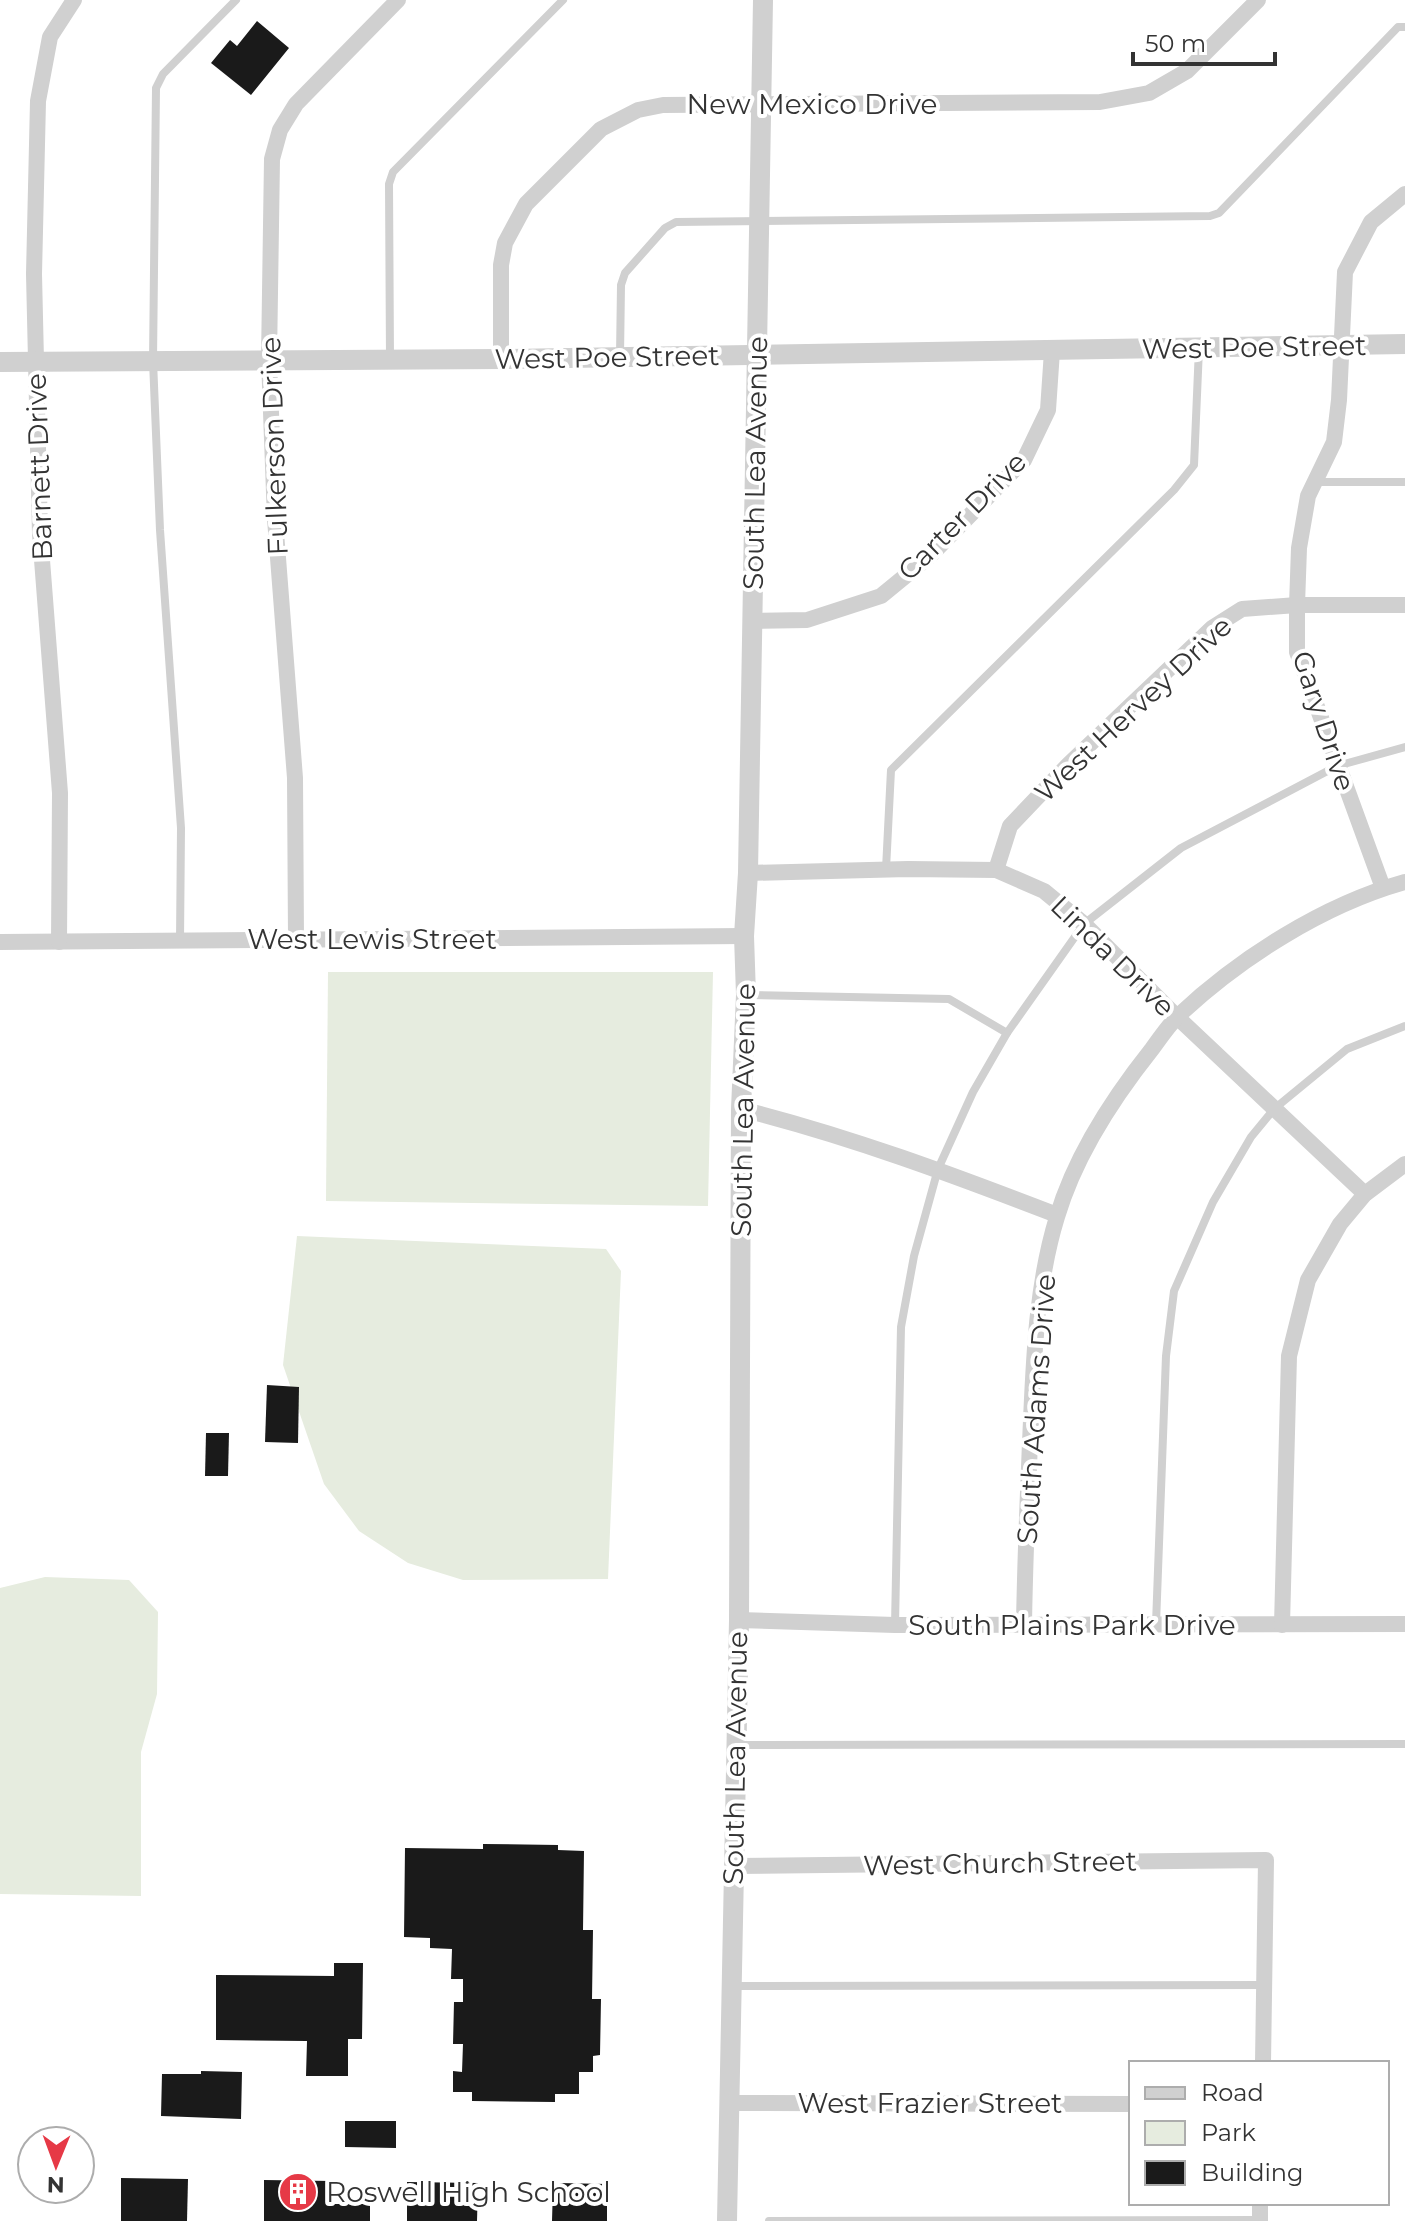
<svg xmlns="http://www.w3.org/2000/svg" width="1405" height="2221" font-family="Montserrat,sans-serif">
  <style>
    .green { fill: #e6ecdf }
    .building { fill: #1a1a1a }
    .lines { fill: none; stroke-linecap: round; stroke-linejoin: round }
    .service { stroke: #d0d0d0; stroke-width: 8 }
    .minor { stroke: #d0d0d0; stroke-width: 16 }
    .tertiary { stroke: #d0d0d0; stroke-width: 20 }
    .labels { text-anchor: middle; stroke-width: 8; stroke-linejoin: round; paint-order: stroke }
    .street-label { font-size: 28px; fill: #333; stroke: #fff }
    .poi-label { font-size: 28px; fill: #333; stroke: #fff; text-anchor: start }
  </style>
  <rect width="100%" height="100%" fill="#fff"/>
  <g class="green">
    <path d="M328,972H713L708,1206L326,1201Z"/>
    <path d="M297,1236L606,1249L621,1271L608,1579L463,1580L408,1563L359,1531L324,1484L283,1365Z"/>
    <path d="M45,1577L129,1580L158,1612L157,1694L141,1752V1896L0,1894V1588Z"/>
  </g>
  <g class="building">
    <path d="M257,21L289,48L251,95L211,63L230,40L237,46Z"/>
    <path d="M267,1385L299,1387L298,1443L265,1442Z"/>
    <path d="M206,1433H229L228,1476H205Z"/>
    <path d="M483,1844L558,1845V1850L584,1851L583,1930H593L592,1999H601L600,2055L593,2056V2072H579V2094H555V2102L472,2101V2092H453V2071L462,2072L463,2044H453L454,2002H463V1979H451L452,1949L430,1948V1938L404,1937L405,1848L483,1849Z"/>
    <path d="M334,1963H363L362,2039H348V2076H306L307,2041L216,2040V1975L334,1976Z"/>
    <path d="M201,2071L242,2072L241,2119L161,2116L162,2074H201Z"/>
    <path d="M345,2121H396V2148L345,2147Z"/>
    <path d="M121,2178L188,2179L187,2221H121Z"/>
    <path d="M264,2180L332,2181V2204H370V2221H264Z"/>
    <path d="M407,2182L478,2183L477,2221H407Z"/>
    <path d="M559,2183L607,2184V2221H552L553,2186H559Z"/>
  </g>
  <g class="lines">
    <g class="service">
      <path d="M620,356L621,285L625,273L665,228L676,222L1210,216L1219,213L1398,27H1405"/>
      <path d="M390,359L389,184L393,172L563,0"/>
      <path d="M1315,482H1405"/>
      <path d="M886,869L891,770L1174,490L1194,465L1199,348"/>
      <path d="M180,941L181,828L160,530L153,361L156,88L163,74L236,0"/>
      <path d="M746,995L949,999L1007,1033"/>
      <path d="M1156,1624L1166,1356L1174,1291L1213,1202L1251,1137L1274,1109L1347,1049L1405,1026"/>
      <path d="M895,1625L901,1327L914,1256L938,1169L973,1092L1007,1033L1084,924L1181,848L1337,766L1405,747"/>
      <path d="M738,1745L1405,1744"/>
      <path d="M733,1986L1264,1985"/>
      <path d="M769,2221L1260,2220"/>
    </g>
    <g class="minor">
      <path d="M501,359V265L505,243L526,204L601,129L638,110L663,105L1100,102L1149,93L1187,71L1258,0"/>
      <path d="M753,621L807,620L881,596L931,555L1024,460L1048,410L1052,351"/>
      <path d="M996,870L1010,826L1069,764L1212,628L1242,609L1297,605H1405"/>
      <path d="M748,873L908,869L996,870L1044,891L1084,924L1177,1017L1365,1194"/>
      <path d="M1383,888L1297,652V605L1299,548L1308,496L1334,442L1339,400L1345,272L1371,222L1405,194"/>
      <path d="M296,939L295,778L275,519L269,359L272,159L280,130L296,104L398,0"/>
      <path d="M0,942L744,936"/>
      <path d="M59,942L60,793L40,534L34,274L38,101L50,37L74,0"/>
      <path d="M741,1109C849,1136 953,1175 1057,1215"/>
      <path d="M739,1620L895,1625L1405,1624"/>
      <path d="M1024,1625C1025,1557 1028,1488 1031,1420C1034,1352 1037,1282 1057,1217C1075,1156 1113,1098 1152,1049C1160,1038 1168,1026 1178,1016C1240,958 1323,905 1405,882"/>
      <path d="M1282,1625L1289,1356L1308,1280L1340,1224L1365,1194L1405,1164"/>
      <path d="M733,1866L1266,1860L1263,2063"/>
      <path d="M729,2103L1131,2104"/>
      <path d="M1260,2221V2203"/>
    </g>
    <g class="tertiary">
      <path d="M0,362L501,359L1405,344"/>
      <path d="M727,2221L739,1620L741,1109L746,995L744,936L748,873L763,0"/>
    </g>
  </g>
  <defs>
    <symbol id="building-disc" viewBox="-11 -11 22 22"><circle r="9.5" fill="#e63946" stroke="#fff"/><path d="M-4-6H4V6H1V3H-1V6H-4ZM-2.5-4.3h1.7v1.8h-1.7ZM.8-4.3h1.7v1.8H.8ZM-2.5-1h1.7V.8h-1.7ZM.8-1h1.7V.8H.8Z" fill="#fff"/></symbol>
  </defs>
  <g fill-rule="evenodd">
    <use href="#building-disc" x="276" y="2170" width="44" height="44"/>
  </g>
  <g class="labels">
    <g class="street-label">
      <text x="812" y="114">New Mexico Drive</text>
      <text transform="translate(1254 347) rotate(-1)" y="10">West Poe Street</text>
      <text transform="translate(607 357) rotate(-1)" y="10">West Poe Street</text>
      <text transform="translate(274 446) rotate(-92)" y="10">Fulkerson Drive</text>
      <text transform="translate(755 463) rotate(-89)" y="10">South Lea Avenue</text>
      <text transform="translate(39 467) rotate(-92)" y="10">Barnett Drive</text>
      <text transform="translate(962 516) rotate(-45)" y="10">Carter Drive</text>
      <text transform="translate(1133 709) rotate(-43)" y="10">West Hervey Drive</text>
      <text transform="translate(1324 721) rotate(72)" y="10">Gary Drive</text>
      <text x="372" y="949">West Lewis Street</text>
      <text transform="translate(1113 956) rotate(44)" y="10">Linda Drive</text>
      <text transform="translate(743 1110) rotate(-89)" y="10">South Lea Avenue</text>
      <text transform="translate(1036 1409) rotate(-86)" y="10">South Adams Drive</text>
      <text x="1072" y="1635">South Plains Park Drive</text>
      <text transform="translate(735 1758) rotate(-89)" y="10">South Lea Avenue</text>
      <text transform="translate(1000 1863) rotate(-1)" y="10">West Church Street</text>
      <text x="930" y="2113">West Frazier Street</text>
    </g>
    <g class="poi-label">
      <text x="326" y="2202">Roswell High School</text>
    </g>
  </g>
  <rect x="1129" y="2061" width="260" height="144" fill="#ffffff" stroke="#adadad" stroke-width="2"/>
  <rect x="1145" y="2087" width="40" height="12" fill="#d0d0d0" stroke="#adadad" stroke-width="2"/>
  <text x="1201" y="2101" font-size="24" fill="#333333">Road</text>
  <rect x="1145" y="2121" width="40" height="24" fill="#e6ecdf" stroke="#adadad" stroke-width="2"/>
  <text x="1201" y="2141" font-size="24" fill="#333333">Park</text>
  <rect x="1145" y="2161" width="40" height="24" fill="#1a1a1a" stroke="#adadad" stroke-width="2"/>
  <text x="1201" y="2181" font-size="24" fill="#333333">Building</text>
  <g transform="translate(56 2165) rotate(181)"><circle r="38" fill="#ffffff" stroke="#adadad" stroke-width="2"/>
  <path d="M0-6L14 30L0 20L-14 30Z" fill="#e63946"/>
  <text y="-12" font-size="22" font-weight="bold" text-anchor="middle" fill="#333333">N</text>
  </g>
  <path d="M1133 52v12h142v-12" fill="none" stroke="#333333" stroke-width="4"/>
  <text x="1145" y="52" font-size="24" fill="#333333" stroke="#ffffff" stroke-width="6" paint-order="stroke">50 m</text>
</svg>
